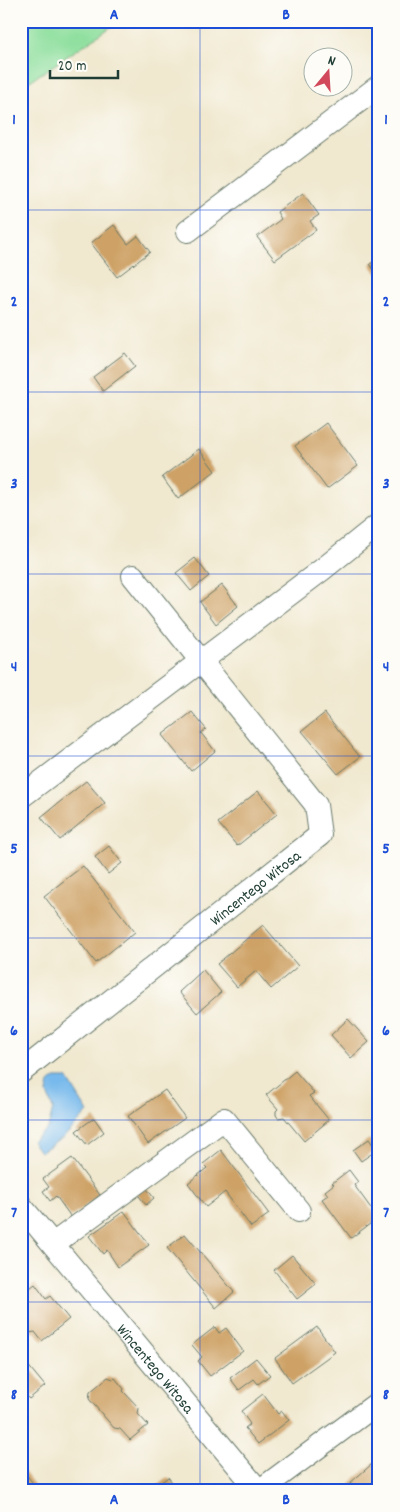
<svg xmlns="http://www.w3.org/2000/svg" width="400" height="1512" font-family="Dekko,sans-serif">
  <style>
    .green { fill: #8edf9e; stroke: #568e69 }
    .water { fill: #77b9ec; stroke: #4b7b90 }
    .building { fill: #cea266 }
    .lines { fill: none; stroke-linecap: round; stroke-linejoin: round }
    .minor-casing { stroke: #68796a; stroke-width: 24 }
    .minor { stroke: #fff; stroke-width: 22 }
    .grid { fill: none; stroke: #1d4ed8; stroke-width: 1; stroke-opacity: 0.55 }
    .labels { text-anchor: middle; stroke-width: 5; stroke-linejoin: round; paint-order: stroke }
    .street-label { font-size: 16px; fill: #1f3d34; stroke: #fdfcf7 }
    .neatline { fill: none; stroke: #1d4ed8; stroke-width: 2 }
    .grid-label { font-size: 16px; text-anchor: middle; font-weight: bold; fill: #1d4ed8 }
  </style>
  <rect width="100%" height="100%" fill="#fdfcf7"/>
  <filter id="ink" filterUnits="userSpaceOnUse"><feTurbulence type="fractalNoise" baseFrequency=".02" numOctaves="2"/><feDisplacementMap in="SourceGraphic" scale="10" xChannelSelector="R" yChannelSelector="G"/><feConvolveMatrix kernelMatrix="1 2 1 2 8 2 1 2 1" color-interpolation-filters="sRGB"/></filter>
  <filter id="wash" filterUnits="userSpaceOnUse"><feTurbulence type="fractalNoise" baseFrequency=".0096" numOctaves="4" result="noise"/><feDisplacementMap in="SourceGraphic" scale="20" xChannelSelector="R" yChannelSelector="G"/><feGaussianBlur stdDeviation="1.12" result="paint"/><feColorMatrix in="noise" values="0 0 0 0 0 0 0 0 0 0 0 0 0 0 0 0 0 1.4 0 .05"/><feComposite in="paint" operator="in"/></filter>
  <g filter="url(#wash)">
    <rect width="100%" height="100%" fill="#f0e8cf"/>
    <path class="green" d="M21,21H120L21,87Z"/>
    <path class="water" d="M55,1078H67L88,1112L64,1137L40,1152L32,1141L48,1128L53,1109L47,1093L49,1083Z"/>
    <g id="blocks">
      <g class="building">
        <path d="M303,193L319,215L310,221L316,230L275,260L257,237L281,219L277,212Z"/>
        <path d="M114,225L128,244L138,236L150,252L117,277L91,243Z"/>
        <path d="M379,258V277L370,264Z"/>
        <path d="M125,353L135,366L103,391L93,377Z"/>
        <path d="M326,423L358,466L327,489L295,446Z"/>
        <path d="M199,449L215,471L178,499L162,477Z"/>
        <path d="M195,558L209,576L191,591L176,573Z"/>
        <path d="M222,585L238,606L216,624L200,602Z"/>
        <path d="M192,712L206,729L201,733L215,751L191,771L162,735Z"/>
        <path d="M325,713L360,757L338,774L302,731Z"/>
        <path d="M86,781L105,803L60,840L41,817Z"/>
        <path d="M258,791L277,814L237,846L218,823Z"/>
        <path d="M109,846L122,863L108,874L95,857Z"/>
        <path d="M83,866L135,932L96,963L44,896Z"/>
        <path d="M263,925L298,966L271,989L256,971L237,987L217,964Z"/>
        <path d="M203,970L221,992L197,1013L179,992Z"/>
        <path d="M348,1019L369,1042L351,1058L331,1035Z"/>
        <path d="M295,1071L314,1093L309,1096L329,1120L304,1141L284,1117L278,1118L276,1115V1111L278,1109L266,1095Z"/>
        <path d="M165,1090L185,1118L148,1144L128,1116Z"/>
        <path d="M94,1118L104,1132L87,1145L76,1131Z"/>
        <path d="M369,1139L377,1150L361,1161L353,1150Z"/>
        <path d="M221,1150L269,1214L251,1227L225,1192L206,1207L188,1183L207,1168L203,1164Z"/>
        <path d="M72,1158L100,1195L71,1217L56,1196L50,1201L43,1191L49,1187L43,1179Z"/>
        <path d="M349,1170L358,1182L354,1185L378,1218L351,1238L322,1199L328,1195L325,1191L334,1184L332,1183Z"/>
        <path d="M144,1185L154,1198L146,1205L136,1192Z"/>
        <path d="M124,1211L149,1245L118,1267L107,1250L103,1254L89,1236Z"/>
        <path d="M185,1234L234,1292L216,1308L167,1248Z"/>
        <path d="M292,1255L316,1284L297,1299L274,1270Z"/>
        <path d="M35,1284L46,1299L50,1296L69,1319L42,1341L35,1332L28,1333L24,1328L26,1321L21,1315V1310L25,1307L21,1302V1295Z"/>
        <path d="M215,1327L219,1333L226,1328L243,1351L210,1376L198,1361L202,1357L192,1345Z"/>
        <path d="M317,1327L335,1352L292,1383L275,1358Z"/>
        <path d="M256,1358L270,1375L258,1384L254,1379L239,1390L230,1378Z"/>
        <path d="M26,1363L45,1386L29,1399L21,1390V1367Z"/>
        <path d="M108,1377L113,1379L115,1378L124,1389L123,1391L139,1408L138,1414L148,1425L130,1440L120,1429L114,1428L89,1399L90,1392Z"/>
        <path d="M263,1394L278,1414L282,1411L289,1420L258,1444L245,1428L250,1424L241,1411Z"/>
        <path d="M379,1458V1491H347L346,1489L351,1485L350,1483Z"/>
        <path d="M21,1468L39,1491H21Z"/>
        <path d="M168,1477L179,1491H150Z"/>
      </g>
    </g>
  </g>
  <g filter="url(#ink)">
    <use href="#blocks" fill-opacity="0" stroke="#68796a" stroke-width="1"/>
    <g class="lines">
      <defs>
        <g id="minor">
          <path d="M188,231L379,86"/>
          <path d="M21,797L323,569L379,524"/>
          <path id="s1" d="M21,1072L320,835L316,805L133,576"/>
          <path id="s2" d="M21,1206L259,1491"/>
          <path d="M53,1244L224,1119L299,1211"/>
          <path d="M259,1491L379,1402"/>
        </g>
      </defs>
      <use href="#minor" class="minor-casing"/>
      <use href="#minor" class="minor"/>
    </g>
  </g>
  <path class="grid" d="M200,21V1491M21,210H379M21,392H379M21,574H379M21,756H379M21,938H379M21,1120H379M21,1302H379"/>
  <g class="labels">
    <g class="street-label">
      <text dy="6" stroke="none"><textPath href="#s1" startOffset="298">Wincentego Witosa</textPath></text>
      <text dy="6" stroke="none"><textPath href="#s2" startOffset="211">Wincentego Witosa</textPath></text>
    </g>
  </g>
  <rect width="400" height="1512" fill="none" stroke="#fdfcf7" stroke-width="55"/>
  <g transform="translate(328 72) rotate(18)"><circle r="24" fill="#fdfcf7" stroke="#a4b0a9"/>
  <path d="M0-4L9 19L0 12L-9 19Z" fill="#d1495b"/>
  <text y="-8" font-size="14" font-weight="bold" text-anchor="middle" fill="#1f3d34">N</text>
  </g>
  <path d="M50 70v8h68v-8" fill="none" stroke="#1f3d34" stroke-width="2.5"/>
  <text x="58" y="70" font-size="15" fill="#1f3d34" stroke="#fdfcf7" stroke-width="4" paint-order="stroke">20 m</text>
  <rect x="28" y="28" width="344" height="1456" class="neatline"/>
  <g class="grid-label">
    <text x="114" y="19">A</text>
    <text x="286" y="19">B</text>
    <text x="14" y="124">1</text>
    <text x="386" y="124">1</text>
    <text x="14" y="306">2</text>
    <text x="386" y="306">2</text>
    <text x="14" y="488">3</text>
    <text x="386" y="488">3</text>
    <text x="14" y="671">4</text>
    <text x="386" y="671">4</text>
    <text x="14" y="853">5</text>
    <text x="386" y="853">5</text>
    <text x="14" y="1035">6</text>
    <text x="386" y="1035">6</text>
    <text x="14" y="1217">7</text>
    <text x="386" y="1217">7</text>
    <text x="14" y="1399">8</text>
    <text x="386" y="1399">8</text>
    <text x="114" y="1504">A</text>
    <text x="286" y="1504">B</text>
  </g>
</svg>
